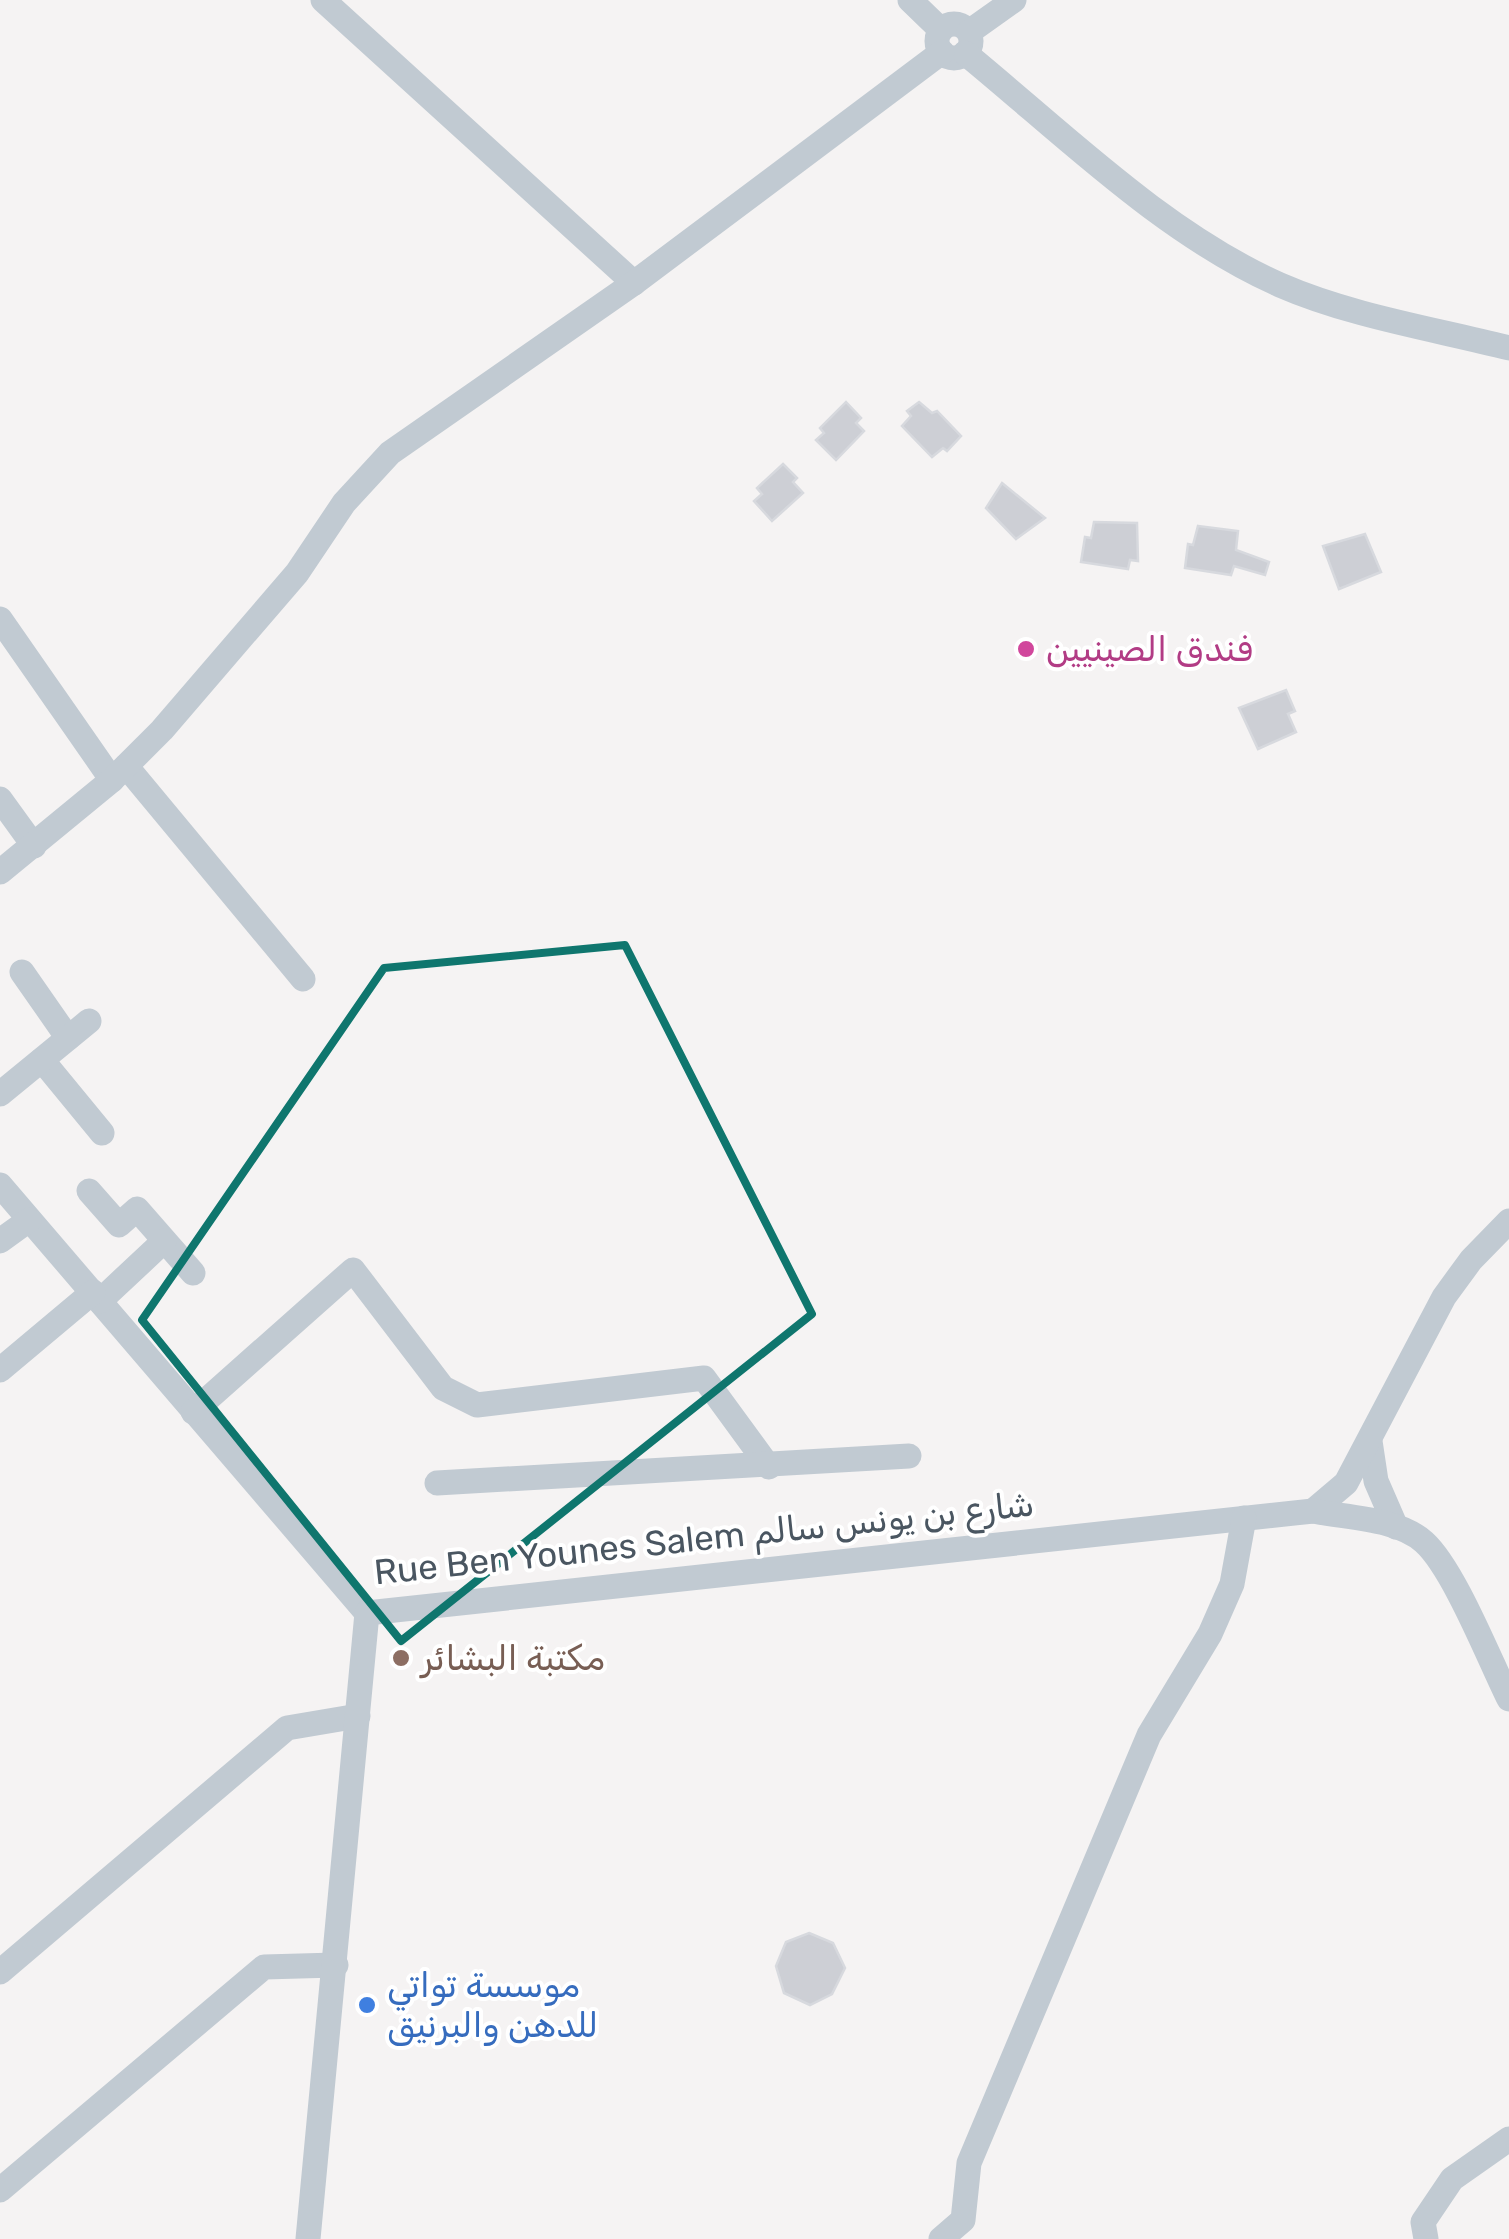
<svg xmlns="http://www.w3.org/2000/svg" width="1509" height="2239" font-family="Rubik,'Noto Sans Arabic',sans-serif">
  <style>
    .building { fill: #cdcfd5; stroke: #d7d9de; stroke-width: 2.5 }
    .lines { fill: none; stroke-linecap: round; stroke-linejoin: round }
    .minor { stroke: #c1cad2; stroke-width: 25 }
    .marked { fill: none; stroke: #0f766e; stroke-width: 8; stroke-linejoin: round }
    .hotel-dot { fill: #d1479c; stroke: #fff; stroke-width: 4 }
    .education-dot { fill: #8d6e63; stroke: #fff; stroke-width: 4 }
    .shop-dot { fill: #3f7fe0; stroke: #fff; stroke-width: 4 }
    .labels { text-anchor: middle; stroke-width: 8; stroke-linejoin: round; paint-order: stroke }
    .hotel-label { font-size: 35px; fill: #b23c85; stroke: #fff; text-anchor: start }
    .street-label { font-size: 35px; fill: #4a5661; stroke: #fff }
    .education-label { font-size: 35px; fill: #785e54; stroke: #fff; text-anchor: start }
    .shop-label { font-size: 35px; fill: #366cbe; stroke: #fff; text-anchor: start }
  </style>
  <rect width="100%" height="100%" fill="#f5f3f3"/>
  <g class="building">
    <path d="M846,402L861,418L856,423L864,431L836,460L816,440L824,433L820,428Z"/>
    <path d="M919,402L932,413L937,411L961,436L947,451L943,448L932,457L902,426L911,416L907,411Z"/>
    <path d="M783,464L797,478L793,482L803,493L772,521L754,501L762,494L757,488Z"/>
    <path d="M1002,483L1045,518L1016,539L986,508Z"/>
    <path d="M1094,522L1137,523L1138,561L1130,560L1128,569L1081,562L1085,537L1091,538Z"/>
    <path d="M1198,526L1238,531L1236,550L1269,562L1265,575L1234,566L1231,575L1185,568L1188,544L1193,545Z"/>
    <path d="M1365,534L1381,572L1339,589L1323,546Z"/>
    <path d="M1286,690L1295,711L1288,714L1296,732L1258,749L1239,708Z"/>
    <path d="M809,1933L833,1943L845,1968L832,1994L810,2005L784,1993L776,1966L786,1942Z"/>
  </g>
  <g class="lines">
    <g class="minor">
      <path d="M323,0L634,283"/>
      <path d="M910,0L941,30"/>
      <circle cx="954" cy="41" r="17"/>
      <path d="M969,32L1014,0"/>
      <path d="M965,53C1064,134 1163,233 1280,285C1351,316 1434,329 1509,348"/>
      <path d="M0,619L112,780"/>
      <path d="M126,766L303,979"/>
      <path d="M0,799L34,846"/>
      <path d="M0,872L112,780L162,730L297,573L344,503L390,453L634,283L942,52"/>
      <path d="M22,972L68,1038"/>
      <path d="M42,1060L102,1133"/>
      <path d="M0,1094L89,1021"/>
      <path d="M0,1185L367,1613"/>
      <path d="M89,1191L119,1225L137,1209L193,1273"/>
      <path d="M0,1241L29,1220"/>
      <path d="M100,1301L164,1241"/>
      <path d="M0,1370L93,1292"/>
      <path d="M193,1412L353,1270L443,1388L477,1405L704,1378L769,1467"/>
      <path d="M1370,1441L1376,1481L1396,1527"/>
      <path d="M437,1483L909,1456"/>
      <path d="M1313,1511L1346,1483L1444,1297L1471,1260L1509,1221"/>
      <path d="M367,1613L1313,1511C1347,1518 1397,1518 1424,1542C1454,1569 1490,1661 1509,1699"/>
      <path d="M0,1972L287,1728L358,1716"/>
      <path d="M0,2190L264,1967L336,1965"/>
      <path d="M308,2239L367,1613"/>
      <path d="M941,2239L963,2220L969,2163L1149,1735L1210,1634L1232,1584L1244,1518"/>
      <path d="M1426,2239L1423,2222L1452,2179L1509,2139"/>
    </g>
  </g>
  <path class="marked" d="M625,945L812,1314L401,1641L142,1320L384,968Z"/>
  <circle class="hotel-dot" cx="1026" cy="649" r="10"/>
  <circle class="education-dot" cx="401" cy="1658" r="10"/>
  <circle class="shop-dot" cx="367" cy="2005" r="10"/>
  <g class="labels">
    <g class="hotel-label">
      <text x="1046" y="661">فندق الصينيين</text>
    </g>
    <g class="street-label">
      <text transform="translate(704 1538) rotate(-6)" y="12">Rue Ben Younes Salem شارع بن يونس سالم</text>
    </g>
    <g class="education-label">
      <text x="421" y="1670">مكتبة البشائر</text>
    </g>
    <g class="shop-label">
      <text x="387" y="1997">موسسة تواتي<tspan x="387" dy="40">للدهن والبرنيق</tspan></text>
    </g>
  </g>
</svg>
